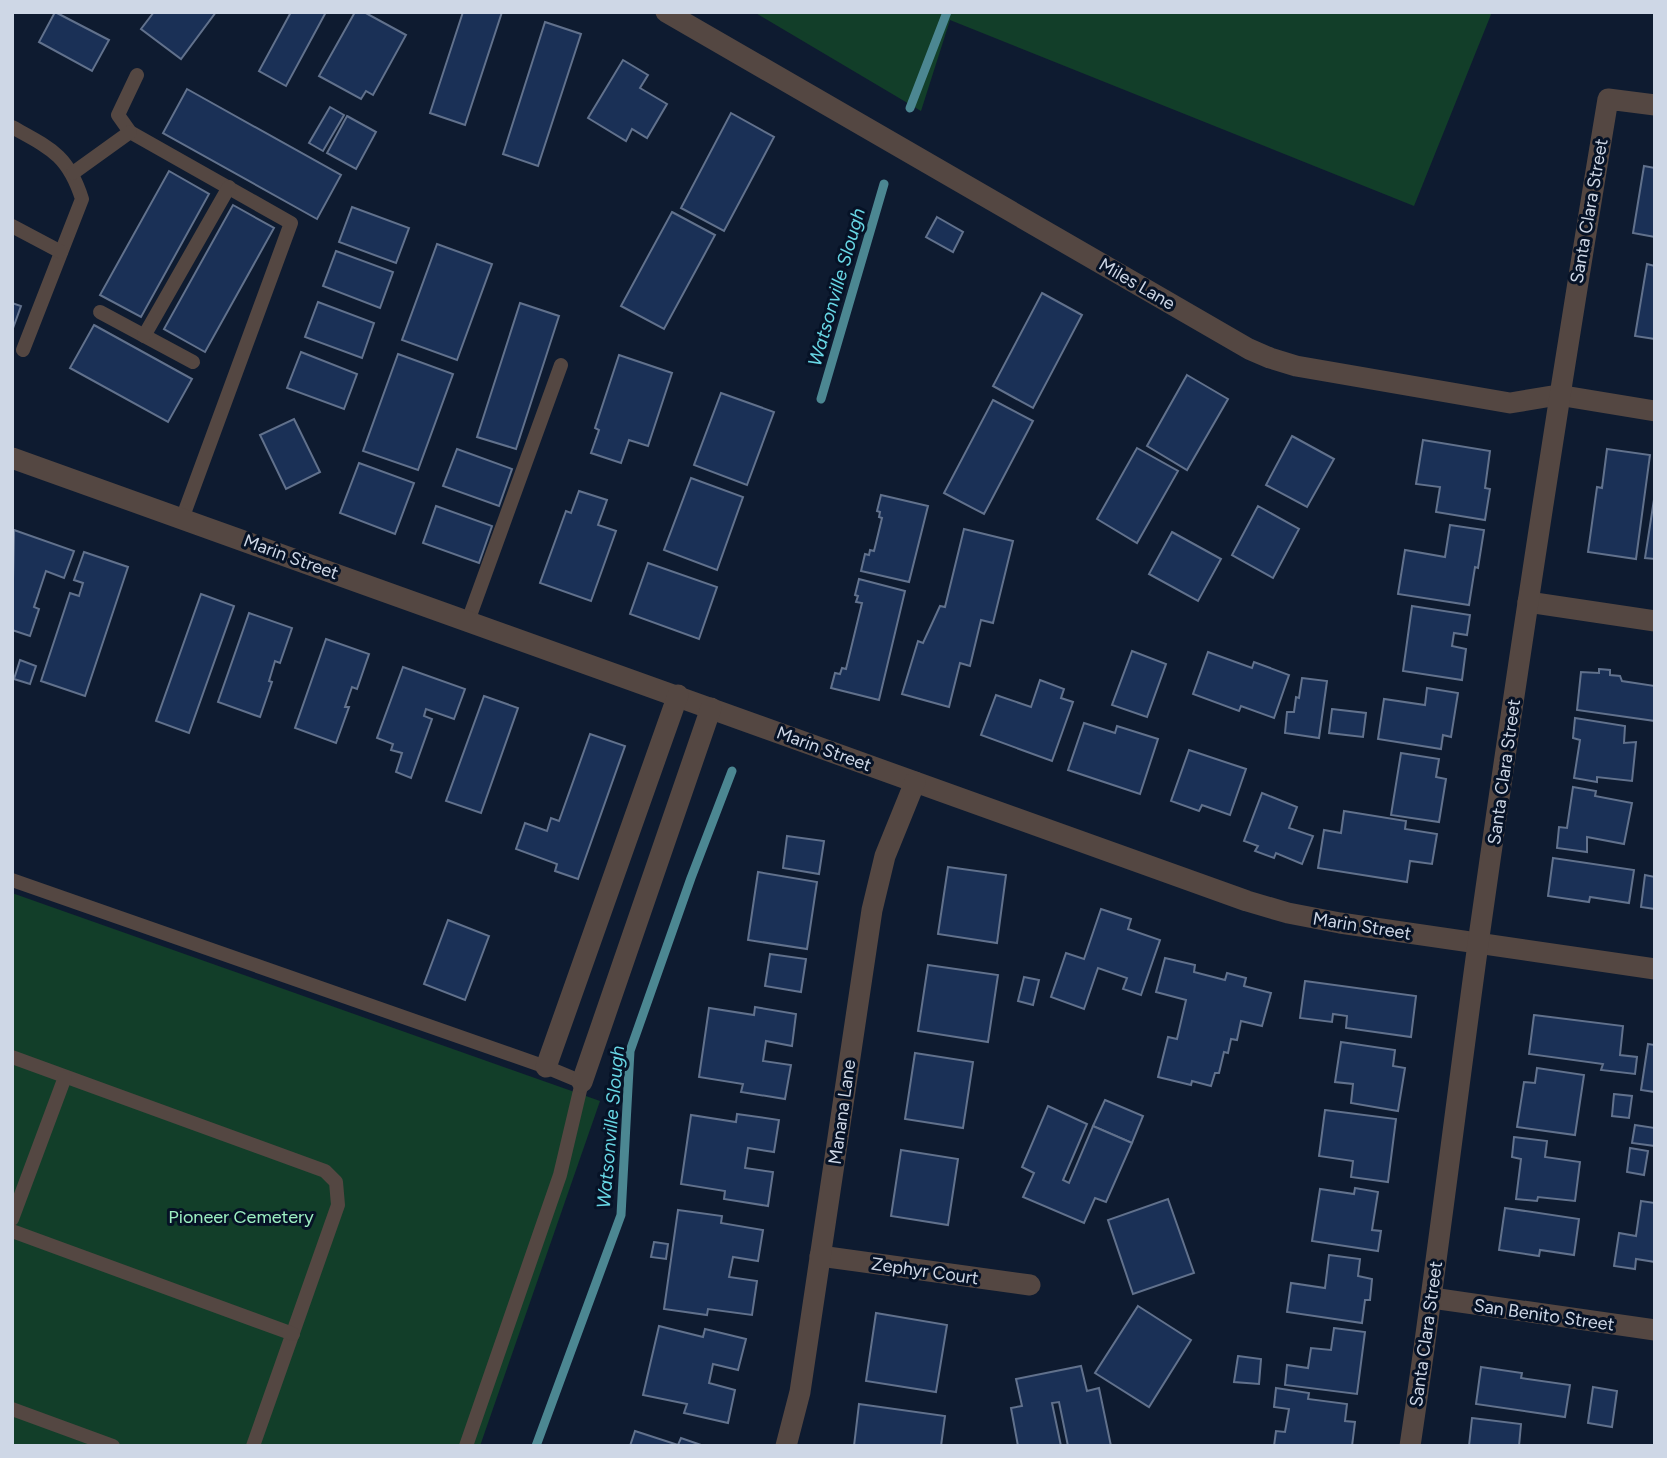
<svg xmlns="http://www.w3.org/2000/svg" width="1667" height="1458" font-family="Figtree,sans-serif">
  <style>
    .green { fill: #123e29 }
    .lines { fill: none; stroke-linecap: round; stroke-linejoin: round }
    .stream { stroke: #4c8792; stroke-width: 9 }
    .building { fill: #1a3056; stroke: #61718c; stroke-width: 2 }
    .service { stroke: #544742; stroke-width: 14 }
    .minor { stroke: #544742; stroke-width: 21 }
    .labels { text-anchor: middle; stroke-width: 6; stroke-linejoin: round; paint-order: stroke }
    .street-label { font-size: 18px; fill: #ced7e6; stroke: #061226 }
    .park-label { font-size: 18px; fill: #9df0c2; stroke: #061226 }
    .water-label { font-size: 19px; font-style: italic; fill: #68d7e5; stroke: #061226 }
  </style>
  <rect width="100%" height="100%" fill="#0e1b30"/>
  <g class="green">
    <path d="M754,12H1492L1414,206L950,20L921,111Z"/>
    <path d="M12,893L600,1101L480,1446H12Z"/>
  </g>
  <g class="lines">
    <g class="stream">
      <path d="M910,108L947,12"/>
      <path d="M821,399L884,184"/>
      <path d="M536,1446L621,1215L630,1051L691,878L732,771"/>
    </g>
  </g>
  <g class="building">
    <path d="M55,12L109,40L92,71L39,42Z"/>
    <path d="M154,12H216L181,59L141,29Z"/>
    <path d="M291,12H326L286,86L259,71Z"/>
    <path d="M355,12H364L406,35L373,95L366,91L361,99L319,76Z"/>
    <path d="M463,12H502L465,125L430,113Z"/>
    <path d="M545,22L581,34L538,166L503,154Z"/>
    <path d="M623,60L648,75L640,88L667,104L647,138L632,129L626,141L588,118Z"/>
    <path d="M187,89L341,175L317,219L163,133Z"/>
    <path d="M330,107L344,115L323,151L309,143Z"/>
    <path d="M731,113L774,137L724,231L681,208Z"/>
    <path d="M347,116L376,132L356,169L327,153Z"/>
    <path d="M1644,166L1655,168V237L1633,233Z"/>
    <path d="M169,171L209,194L141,317L100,295Z"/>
    <path d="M233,205L274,228L205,352L164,329Z"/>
    <path d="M352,207L409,228L396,263L339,242Z"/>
    <path d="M672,212L715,235L664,329L621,306Z"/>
    <path d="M937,217L963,232L953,252L926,237Z"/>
    <path d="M437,244L492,264L457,360L402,340Z"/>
    <path d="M336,251L393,272L380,308L323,286Z"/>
    <path d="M1647,264L1655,266V339L1635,336Z"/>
    <path d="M1042,293L1082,315L1033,408L993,386Z"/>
    <path d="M318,302L374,323L362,358L305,337Z"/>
    <path d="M12,303L21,306L12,331Z"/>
    <path d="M520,303L559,316L516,449L477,437Z"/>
    <path d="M94,325L192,379L168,422L70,368Z"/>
    <path d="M301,352L357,374L344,409L287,388Z"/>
    <path d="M398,354L453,374L418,470L363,451Z"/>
    <path d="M619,355L672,373L648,446L629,440L621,463L591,453L599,430L595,428Z"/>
    <path d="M1187,375L1228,399L1187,470L1147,446Z"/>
    <path d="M721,393L774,412L747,485L694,465Z"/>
    <path d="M993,400L1033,421L984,514L944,493Z"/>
    <path d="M294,419L320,472L286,489L260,435Z"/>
    <path d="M1292,436L1334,459L1307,507L1266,485Z"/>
    <path d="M1423,440L1490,451L1485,488L1490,489L1485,520L1436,512L1440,487L1416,484Z"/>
    <path d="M1137,448L1178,471L1137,543L1097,519Z"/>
    <path d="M457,449L512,469L499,506L443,486Z"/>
    <path d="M1607,449L1650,455L1636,559L1588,552L1597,487L1602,488Z"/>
    <path d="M359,463L414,483L395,534L340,513Z"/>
    <path d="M691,478L743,497L717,570L664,550Z"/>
    <path d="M579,491L607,500L598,525L616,531L591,601L540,583L566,511L571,513Z"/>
    <path d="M1655,493V559L1645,558Z"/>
    <path d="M881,495L928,506L909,582L861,571L865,554L869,555L870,550L874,551L882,518L879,517L880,512L877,511Z"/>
    <path d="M436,506L492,526L479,563L423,543Z"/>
    <path d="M1258,506L1299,529L1273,578L1232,555Z"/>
    <path d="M1450,525L1484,530L1478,568L1475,567L1469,605L1398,594L1405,550L1445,557Z"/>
    <path d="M964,529L1013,541L993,623L981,620L970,666L960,663L949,707L902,694L918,641L923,643L940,606L945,607Z"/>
    <path d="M14,530L74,551L64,578L46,571L34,607L39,609L30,636L12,630Z"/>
    <path d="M1172,532L1221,559L1198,601L1149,574Z"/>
    <path d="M84,552L128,567L85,696L41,681L70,593L79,596L83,583L74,580Z"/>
    <path d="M648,563L717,587L699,639L630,614Z"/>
    <path d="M859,579L905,591L879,700L831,688L835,673L840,674L842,668L846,669L862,603L856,602L858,596L855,595Z"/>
    <path d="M201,594L234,606L189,733L156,721Z"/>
    <path d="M1412,606L1470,615L1467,635L1454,633L1452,646L1466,649L1462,680L1403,671Z"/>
    <path d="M249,613L292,628L280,663L275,661L269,681L272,682L260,717L218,702Z"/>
    <path d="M326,639L369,654L357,689L352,687L345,707H349L336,743L295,728Z"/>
    <path d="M1132,651L1166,664L1147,717L1112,705Z"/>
    <path d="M1208,652L1252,668L1254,662L1289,675L1274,718L1241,706L1239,711L1193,694Z"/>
    <path d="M20,660L36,666L30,684L14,679Z"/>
    <path d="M403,667L465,689L454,719L426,709L424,716L432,719L411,778L396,772L402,753L391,750L393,744L377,738Z"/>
    <path d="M1599,669L1610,670V675L1620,676L1622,681L1655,686V721L1577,710L1581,672L1599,673Z"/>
    <path d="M1302,678L1327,681L1319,738L1285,733L1287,712H1294L1296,697L1299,698Z"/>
    <path d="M1040,680L1064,689L1061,698L1073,702L1052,761L981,735L996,695L1031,707Z"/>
    <path d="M1427,688L1458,693L1451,737L1443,735L1441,749L1378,739L1384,699L1425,705Z"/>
    <path d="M484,696L518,708L481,813L446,801Z"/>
    <path d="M1332,709L1366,713L1363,737L1329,733Z"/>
    <path d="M1575,718L1625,726L1624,743L1636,742L1632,781L1597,777V782L1574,778L1580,740L1573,738Z"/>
    <path d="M1084,723L1115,733L1117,726L1158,739L1140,794L1068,770Z"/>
    <path d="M590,734L625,746L578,879L555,871L557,864L516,849L525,823L547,831L551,818L559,821Z"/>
    <path d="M1189,750L1246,769L1230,815L1202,805L1199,811L1171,801Z"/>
    <path d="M1401,753L1439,759L1436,777L1446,779L1439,822L1391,815Z"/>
    <path d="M1573,787L1596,791L1595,796L1632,803L1624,844L1587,837V852L1557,848L1559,827L1567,828Z"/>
    <path d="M1262,793L1297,807L1289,828L1313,836L1302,864L1276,853L1274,858L1255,851L1258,846L1244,841Z"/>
    <path d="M1344,811L1406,821L1405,829L1437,834L1432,864L1410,861L1407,882L1318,868L1324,830L1341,833Z"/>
    <path d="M787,836L824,841L819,874L783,868Z"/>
    <path d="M1553,858L1634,870L1629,903L1590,897L1589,902L1548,896Z"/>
    <path d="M948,867L1006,875L997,943L938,934Z"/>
    <path d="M758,872L817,882L807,949L748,940Z"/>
    <path d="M1645,875L1655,877V909L1641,907Z"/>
    <path d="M1101,909L1131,919L1128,929L1160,940L1141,995L1123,989L1127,978L1098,968L1084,1009L1051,997L1066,953L1084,959Z"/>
    <path d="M448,920L489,936L465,1000L424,984Z"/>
    <path d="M770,954L806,959L801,992L765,986Z"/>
    <path d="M1165,958L1195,965L1194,972L1225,980L1227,973L1246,978L1244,986L1271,993L1262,1026L1241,1021L1237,1040L1231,1039L1228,1053L1224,1052L1219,1073H1215L1211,1086L1192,1081L1191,1085L1158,1077L1168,1037L1177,1039L1186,1000L1156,992Z"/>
    <path d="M928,965L998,975L988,1042L918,1031Z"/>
    <path d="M1024,977L1039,980L1033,1005L1018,1001Z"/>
    <path d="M1305,981L1416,996L1411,1037L1346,1028L1347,1016L1333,1014L1332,1022L1300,1018Z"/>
    <path d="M755,1007L796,1014L792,1046L766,1041L763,1061L791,1065L785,1099L741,1092L743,1084L699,1077L709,1008L754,1015Z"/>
    <path d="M1534,1015L1623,1026L1620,1055L1637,1057L1635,1074L1601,1070L1603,1064L1529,1054Z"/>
    <path d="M1341,1042L1395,1050L1393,1066L1405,1068L1398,1111L1351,1103L1353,1084L1335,1082Z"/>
    <path d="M1648,1044L1655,1045V1098L1654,1092L1641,1090Z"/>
    <path d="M915,1053L973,1062L963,1128L905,1119Z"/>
    <path d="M1537,1068L1584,1075L1575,1135L1517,1127L1524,1082L1535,1083Z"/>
    <path d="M1614,1094L1632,1096L1629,1118L1612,1116Z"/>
    <path d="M1105,1100L1143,1116L1132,1143L1093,1126Z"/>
    <path d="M1048,1106L1087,1124L1063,1180L1069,1183L1093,1126L1132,1143L1106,1202L1095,1198L1084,1223L1023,1197L1034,1173L1022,1167Z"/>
    <path d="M1325,1110L1396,1119L1388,1182L1351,1177L1353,1161L1319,1156Z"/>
    <path d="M737,1114L779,1120L774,1152L748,1148L745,1168L773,1172L768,1206L724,1199L725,1191L681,1184L691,1115L736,1122Z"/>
    <path d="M1635,1125L1655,1128V1146L1632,1143Z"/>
    <path d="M1514,1137L1547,1141L1545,1157L1580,1162L1575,1201L1538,1197L1537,1201L1516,1199L1521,1159L1512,1157Z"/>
    <path d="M1630,1148L1648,1151L1644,1175L1627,1172Z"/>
    <path d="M901,1150L958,1159L948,1225L891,1216Z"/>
    <path d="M1355,1188L1378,1192L1372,1230L1381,1231L1378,1251L1312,1241L1320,1189L1354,1194Z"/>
    <path d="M1168,1199L1194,1273L1133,1294L1108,1220Z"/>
    <path d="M1641,1201L1655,1203V1262L1636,1259L1635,1269L1614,1266L1619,1233L1636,1236Z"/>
    <path d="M1505,1208L1579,1219L1574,1255L1540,1250L1539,1256L1499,1250Z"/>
    <path d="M678,1210L722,1216L721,1223L763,1230L758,1261L733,1257L729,1277L757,1281L752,1315L708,1309L707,1315L664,1309Z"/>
    <path d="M654,1242L668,1244L666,1259L651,1257Z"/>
    <path d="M1329,1255L1360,1259L1358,1276L1372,1279L1370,1300H1365L1362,1323L1287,1312L1291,1283L1325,1288Z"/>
    <path d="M1138,1306L1191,1340L1149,1407L1095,1373Z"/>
    <path d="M876,1313L947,1325L936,1392L866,1381Z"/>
    <path d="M659,1326L703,1337L705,1329L746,1339L738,1370L713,1364L709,1383L735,1390L728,1423L684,1413L687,1404L643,1395Z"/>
    <path d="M1334,1328L1365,1332L1357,1394L1285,1385L1287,1365L1308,1368L1311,1348L1331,1350Z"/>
    <path d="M1238,1356L1261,1359L1259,1384L1234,1382Z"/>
    <path d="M1081,1366L1087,1391L1099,1388L1111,1446H1068L1059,1402L1052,1403L1061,1446H1018L1011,1408L1022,1406L1016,1379Z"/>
    <path d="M1481,1367L1522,1373L1521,1378L1570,1385L1565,1417L1476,1404Z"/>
    <path d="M1593,1387L1617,1391L1612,1427L1588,1423Z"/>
    <path d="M1276,1388L1309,1393L1308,1399L1347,1404L1345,1421L1355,1422L1352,1446H1274L1276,1431L1285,1432L1289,1409L1274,1407Z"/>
    <path d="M859,1404L945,1416L941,1446H854Z"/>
    <path d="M1472,1418L1521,1424L1519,1446H1469Z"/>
    <path d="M635,1431L678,1445L681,1438L704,1446H630Z"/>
  </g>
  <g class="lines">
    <g class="service">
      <path d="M137,75L118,115L130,132L291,223L182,519"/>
      <path d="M12,127C50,148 68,155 82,199L23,350"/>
      <path d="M73,173L130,132"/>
      <path d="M12,226L61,252"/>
      <path d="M100,312L193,362"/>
      <path d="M144,336L229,187"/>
      <path d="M468,621L561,365"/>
      <path d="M12,880L546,1067L582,1082L560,1175L466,1446"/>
      <path d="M12,1057L325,1171L336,1182L338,1205L253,1446"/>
      <path d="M12,1219L65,1077"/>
      <path d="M12,1231L293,1334"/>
      <path d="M12,1409L113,1446"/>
    </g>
    <g class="minor">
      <path d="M666,12L1249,349L1270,358L1296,366L1510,403L1558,395L1655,411"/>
      <path d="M12,458L1247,901L1288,913L1340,923L1655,969"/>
      <path d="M1528,602L1655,621"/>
      <path d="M546,1067L678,695"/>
      <path d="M582,1082L711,708"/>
      <path d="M820,1256L1030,1285"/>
      <path d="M1432,1298L1655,1330"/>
      <path d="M786,1446L800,1392L872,910L885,856L915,782"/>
      <path d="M1410,1446C1435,1279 1455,1111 1478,944C1518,662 1561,381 1608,99L1655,105"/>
    </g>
  </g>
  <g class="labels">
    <g class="street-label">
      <text transform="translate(1589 211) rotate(-80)" y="6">Santa Clara Street</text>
      <text transform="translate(1137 284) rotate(30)" y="6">Miles Lane</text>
      <text transform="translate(291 557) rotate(20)" y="6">Marin Street</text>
      <text transform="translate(824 749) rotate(20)" y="6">Marin Street</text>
      <text transform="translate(1504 772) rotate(-82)" y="6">Santa Clara Street</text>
      <text transform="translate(1362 926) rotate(9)" y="6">Marin Street</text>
      <text transform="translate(842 1112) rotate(-82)" y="6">Manana Lane</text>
      <text transform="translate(925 1271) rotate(8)" y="6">Zephyr Court</text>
      <text transform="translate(1544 1315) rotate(8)" y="6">San Benito Street</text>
      <text transform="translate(1426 1334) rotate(-82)" y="6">Santa Clara Street</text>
    </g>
    <g class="park-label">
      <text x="241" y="1223">Pioneer Cemetery</text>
    </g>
    <g class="water-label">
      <text transform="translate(836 287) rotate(-74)" y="7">Watsonville Slough</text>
      <text transform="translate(610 1127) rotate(-85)" y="7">Watsonville Slough</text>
    </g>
  </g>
  <rect width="1667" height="1458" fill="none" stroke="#ced7e6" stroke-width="28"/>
</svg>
